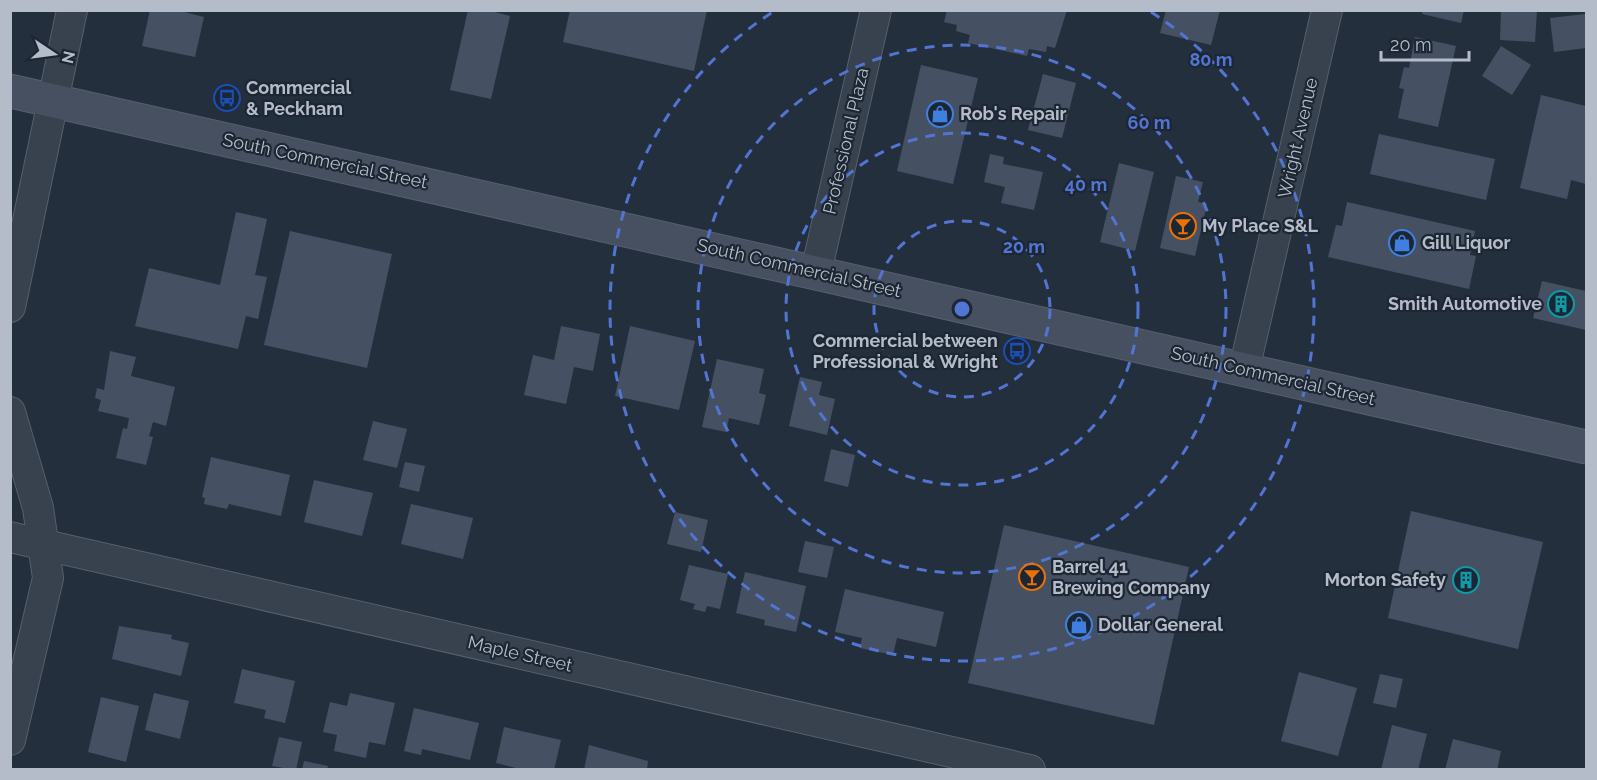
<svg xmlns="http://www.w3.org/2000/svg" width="1597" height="780" font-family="Raleway,sans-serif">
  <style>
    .building { fill: #455162 }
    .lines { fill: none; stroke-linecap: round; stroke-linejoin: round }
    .minor-casing { stroke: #565f6c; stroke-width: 32 }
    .secondary-casing { stroke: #565f6c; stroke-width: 35 }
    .minor { stroke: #38414e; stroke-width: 30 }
    .secondary { stroke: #465061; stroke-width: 33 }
    .ring { fill: none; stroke: #5274d3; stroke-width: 3; stroke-dasharray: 10 8 }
    .labels { text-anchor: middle; stroke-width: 4.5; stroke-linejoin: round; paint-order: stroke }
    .poi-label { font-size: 18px; font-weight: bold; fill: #b4bcc9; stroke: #1d2633; text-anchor: start }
    .street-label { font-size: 18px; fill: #b4bcc9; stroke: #1d2633 }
    .centre { fill: #5274d3; stroke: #1d2633; stroke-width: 3 }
    .ring-label { font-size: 18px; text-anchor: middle; font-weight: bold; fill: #5274d3; stroke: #1d2633; stroke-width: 4.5; stroke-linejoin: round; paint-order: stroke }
  </style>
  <rect width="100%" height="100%" fill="#242f3e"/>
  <g class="building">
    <path d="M150,10H176L204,17L195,57L142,46Z"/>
    <path d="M468,10H487L510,16L491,99L450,90Z"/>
    <path d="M570,10H707L694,71L563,42Z"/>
    <path d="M947,10H1067L1055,48L1047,46L1046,52L1029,49L1027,56L968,43L970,35L956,31L957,25L944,22Z"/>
    <path d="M1166,10H1220L1211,45L1160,33Z"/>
    <path d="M1423,10H1464L1461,23L1422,14Z"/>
    <path d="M1501,10H1537L1535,42L1500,40Z"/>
    <path d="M1585,14L1586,48L1554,52L1550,18Z"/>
    <path d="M1415,37L1456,46L1438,127L1398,118L1404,89L1399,88L1404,67L1409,68Z"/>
    <path d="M1501,46L1531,65L1512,95L1482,76Z"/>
    <path d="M921,65L978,78L953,184L897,171Z"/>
    <path d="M1043,74L1076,83L1062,138L1028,130Z"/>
    <path d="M1541,95L1586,106V184L1571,180L1567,199L1520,188Z"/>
    <path d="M1379,134L1495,159L1486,200L1370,174Z"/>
    <path d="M990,154L1004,157L1003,164L1043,172L1034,210L1001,203L1005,187L984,182Z"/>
    <path d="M1119,163L1154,172L1135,251L1100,242Z"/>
    <path d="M1176,176L1203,182L1198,202L1207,204L1195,256L1160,248Z"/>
    <path d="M1347,202L1475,231L1470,255L1476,256L1469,289L1328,257L1336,225L1342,226Z"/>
    <path d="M236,212L267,219L255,275L267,277L258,319L246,316L238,349L135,326L149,268L220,285Z"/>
    <path d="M290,231L392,254L367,368L264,345Z"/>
    <path d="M1542,281L1586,291V330L1533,318Z"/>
    <path d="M561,326L600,334L593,371L574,367L566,404L524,395L533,355L554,360Z"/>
    <path d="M630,326L695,341L679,410L615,396Z"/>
    <path d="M110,351L136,357L131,376L175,387L166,426L153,422L149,436L153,437L146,465L116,458L123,428L127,429L129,418L98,411L101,400L95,398L97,388L104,390Z"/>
    <path d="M717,359L764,369L759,393L766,395L759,425L729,418L726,432L702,427Z"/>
    <path d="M800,377L822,382L819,395L835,399L827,435L789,426Z"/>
    <path d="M373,421L407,429L397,468L363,460Z"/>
    <path d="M831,449L855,455L848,487L824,481Z"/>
    <path d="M211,457L290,475L281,516L229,504L227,509L204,504L205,498L202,497Z"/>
    <path d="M405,462L425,466L419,492L399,487Z"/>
    <path d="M314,480L373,493L362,536L304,522Z"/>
    <path d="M411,504L473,518L463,559L401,544Z"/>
    <path d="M1411,511L1543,542L1518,649L1388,618Z"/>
    <path d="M675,512L708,520L701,552L667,544Z"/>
    <path d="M1004,525L1189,567L1154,725L968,683Z"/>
    <path d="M805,541L834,547L827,578L798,572Z"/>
    <path d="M689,565L728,574L720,609L707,606L705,612L693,609L695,604L680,600Z"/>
    <path d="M745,572L806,586L796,632L764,625L765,620L736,613Z"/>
    <path d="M845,589L944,612L936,647L897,638L893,655L860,648L862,638L835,632Z"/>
    <path d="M119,626L172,635L171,639L189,643L181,676L112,659Z"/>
    <path d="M242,669L295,681L285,723L264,718L266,710L234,703Z"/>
    <path d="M1299,672L1357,688L1338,756L1281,741Z"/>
    <path d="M1380,674L1403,679L1396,708L1373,703Z"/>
    <path d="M154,693L189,701L180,739L145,730Z"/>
    <path d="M350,693L395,703L385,745L369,742L366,758L334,751L337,735L323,732L330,702L347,706Z"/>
    <path d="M101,697L139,706L126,762L88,752Z"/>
    <path d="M414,708L479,723L470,760L422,749L421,755L404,751Z"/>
    <path d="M1392,725L1427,734L1418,770H1381Z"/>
    <path d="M504,727L561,740L554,770H524L496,763Z"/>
    <path d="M279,737L302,742L296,770L272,766Z"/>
    <path d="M1453,739L1501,751L1497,770H1445Z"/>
    <path d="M589,745L648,761L647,770H584Z"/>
    <path d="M304,761L328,766L327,770H302Z"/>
  </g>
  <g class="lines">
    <defs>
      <g id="minor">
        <path d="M816,272L876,10"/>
        <path d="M10,307L72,10"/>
        <path d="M1244,370L1327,10"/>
        <path d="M10,412L38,508L48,578L10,740"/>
        <path d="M10,537L1030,770"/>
      </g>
      <path id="secondary" d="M10,91L1586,447"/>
    </defs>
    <use href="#minor" class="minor-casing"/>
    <use href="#secondary" class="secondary-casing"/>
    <use href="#minor" class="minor"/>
    <use href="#secondary" class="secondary"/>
  </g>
  <g class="ring">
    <circle cx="962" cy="309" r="88"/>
    <circle cx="962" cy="309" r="176"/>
    <circle cx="962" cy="309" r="264"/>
    <path d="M1151 12A352 352 0 1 1 773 12"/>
  </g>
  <defs>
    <symbol id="bus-ring" viewBox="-11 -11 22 22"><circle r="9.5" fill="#1d2633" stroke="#1a4fb4" stroke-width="1.5"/><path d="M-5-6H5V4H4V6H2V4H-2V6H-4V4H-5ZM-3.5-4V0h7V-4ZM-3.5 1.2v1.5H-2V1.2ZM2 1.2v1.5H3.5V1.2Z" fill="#1a4fb4"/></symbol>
    <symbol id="shop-ring" viewBox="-11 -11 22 22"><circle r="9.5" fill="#1d2633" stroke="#3f7fe0" stroke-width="1.5"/><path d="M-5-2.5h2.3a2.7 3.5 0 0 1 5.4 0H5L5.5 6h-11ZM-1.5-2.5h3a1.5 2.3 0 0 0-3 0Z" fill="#3f7fe0"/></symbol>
    <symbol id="bar-ring" viewBox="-11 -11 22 22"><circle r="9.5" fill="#1d2633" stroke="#e8710a" stroke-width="1.5"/><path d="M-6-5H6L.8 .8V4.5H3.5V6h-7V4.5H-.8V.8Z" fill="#e8710a"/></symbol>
    <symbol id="building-ring" viewBox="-11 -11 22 22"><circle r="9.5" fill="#1d2633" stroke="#0f9aa8" stroke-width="1.5"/><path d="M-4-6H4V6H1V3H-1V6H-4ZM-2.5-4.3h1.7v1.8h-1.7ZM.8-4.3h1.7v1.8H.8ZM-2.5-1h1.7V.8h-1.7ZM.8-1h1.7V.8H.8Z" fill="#0f9aa8"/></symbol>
  </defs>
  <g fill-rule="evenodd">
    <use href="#bus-ring" x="212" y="83" width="30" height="30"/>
    <use href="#shop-ring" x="925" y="99" width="30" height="30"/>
    <use href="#bar-ring" x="1168" y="211" width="30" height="30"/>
    <use href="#shop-ring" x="1387" y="228" width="30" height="30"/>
    <use href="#building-ring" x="1546" y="289" width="30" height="30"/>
    <use href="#bus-ring" x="1002" y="336" width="30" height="30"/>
    <use href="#bar-ring" x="1017" y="562" width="30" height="30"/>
    <use href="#building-ring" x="1451" y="565" width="30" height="30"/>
    <use href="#shop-ring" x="1064" y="610" width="30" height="30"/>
  </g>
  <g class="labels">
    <g class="poi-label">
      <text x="246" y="94">Commercial<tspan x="246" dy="21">&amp; Peckham</tspan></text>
      <text x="960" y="120">Rob's Repair</text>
      <text x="1202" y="232">My Place S&amp;L</text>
      <text x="1422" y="249">Gill Liquor</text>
      <text x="1542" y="310" text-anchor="end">Smith Automotive</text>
      <text x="998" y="347" text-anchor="end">Commercial between<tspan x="998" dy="21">Professional &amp; Wright</tspan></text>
      <text x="1052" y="573">Barrel 41<tspan x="1052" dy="21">Brewing Company</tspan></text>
      <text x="1446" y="586" text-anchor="end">Morton Safety</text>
      <text x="1098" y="631">Dollar General</text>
    </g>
    <g class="street-label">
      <text transform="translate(1298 138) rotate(-77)" y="6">Wright Avenue</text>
      <text transform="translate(846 141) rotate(-77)" y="6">Professional Plaza</text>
      <text transform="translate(325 161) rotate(12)" y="6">South Commercial Street</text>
      <text transform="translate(799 268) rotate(13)" y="6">South Commercial Street</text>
      <text transform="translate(1273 376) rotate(13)" y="6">South Commercial Street</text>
      <text transform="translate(520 654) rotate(13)" y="6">Maple Street</text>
    </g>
  </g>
  <circle cx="962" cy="309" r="9" class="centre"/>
  <g class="ring-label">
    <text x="1211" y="66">80 m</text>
    <text x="1149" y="129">60 m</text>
    <text x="1086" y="191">40 m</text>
    <text x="1024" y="253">20 m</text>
  </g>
  <rect width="1597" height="780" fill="none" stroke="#b4bcc9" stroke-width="24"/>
  <g transform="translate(54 54) rotate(103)" stroke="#1d2633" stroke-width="4.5" paint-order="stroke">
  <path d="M0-4.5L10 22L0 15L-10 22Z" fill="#b4bcc9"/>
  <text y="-9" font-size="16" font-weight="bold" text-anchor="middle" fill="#b4bcc9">N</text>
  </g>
  <path d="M1381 51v9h88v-9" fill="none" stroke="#b4bcc9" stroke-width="3"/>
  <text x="1390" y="51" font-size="18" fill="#b4bcc9" stroke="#1d2633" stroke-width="4.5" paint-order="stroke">20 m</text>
</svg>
